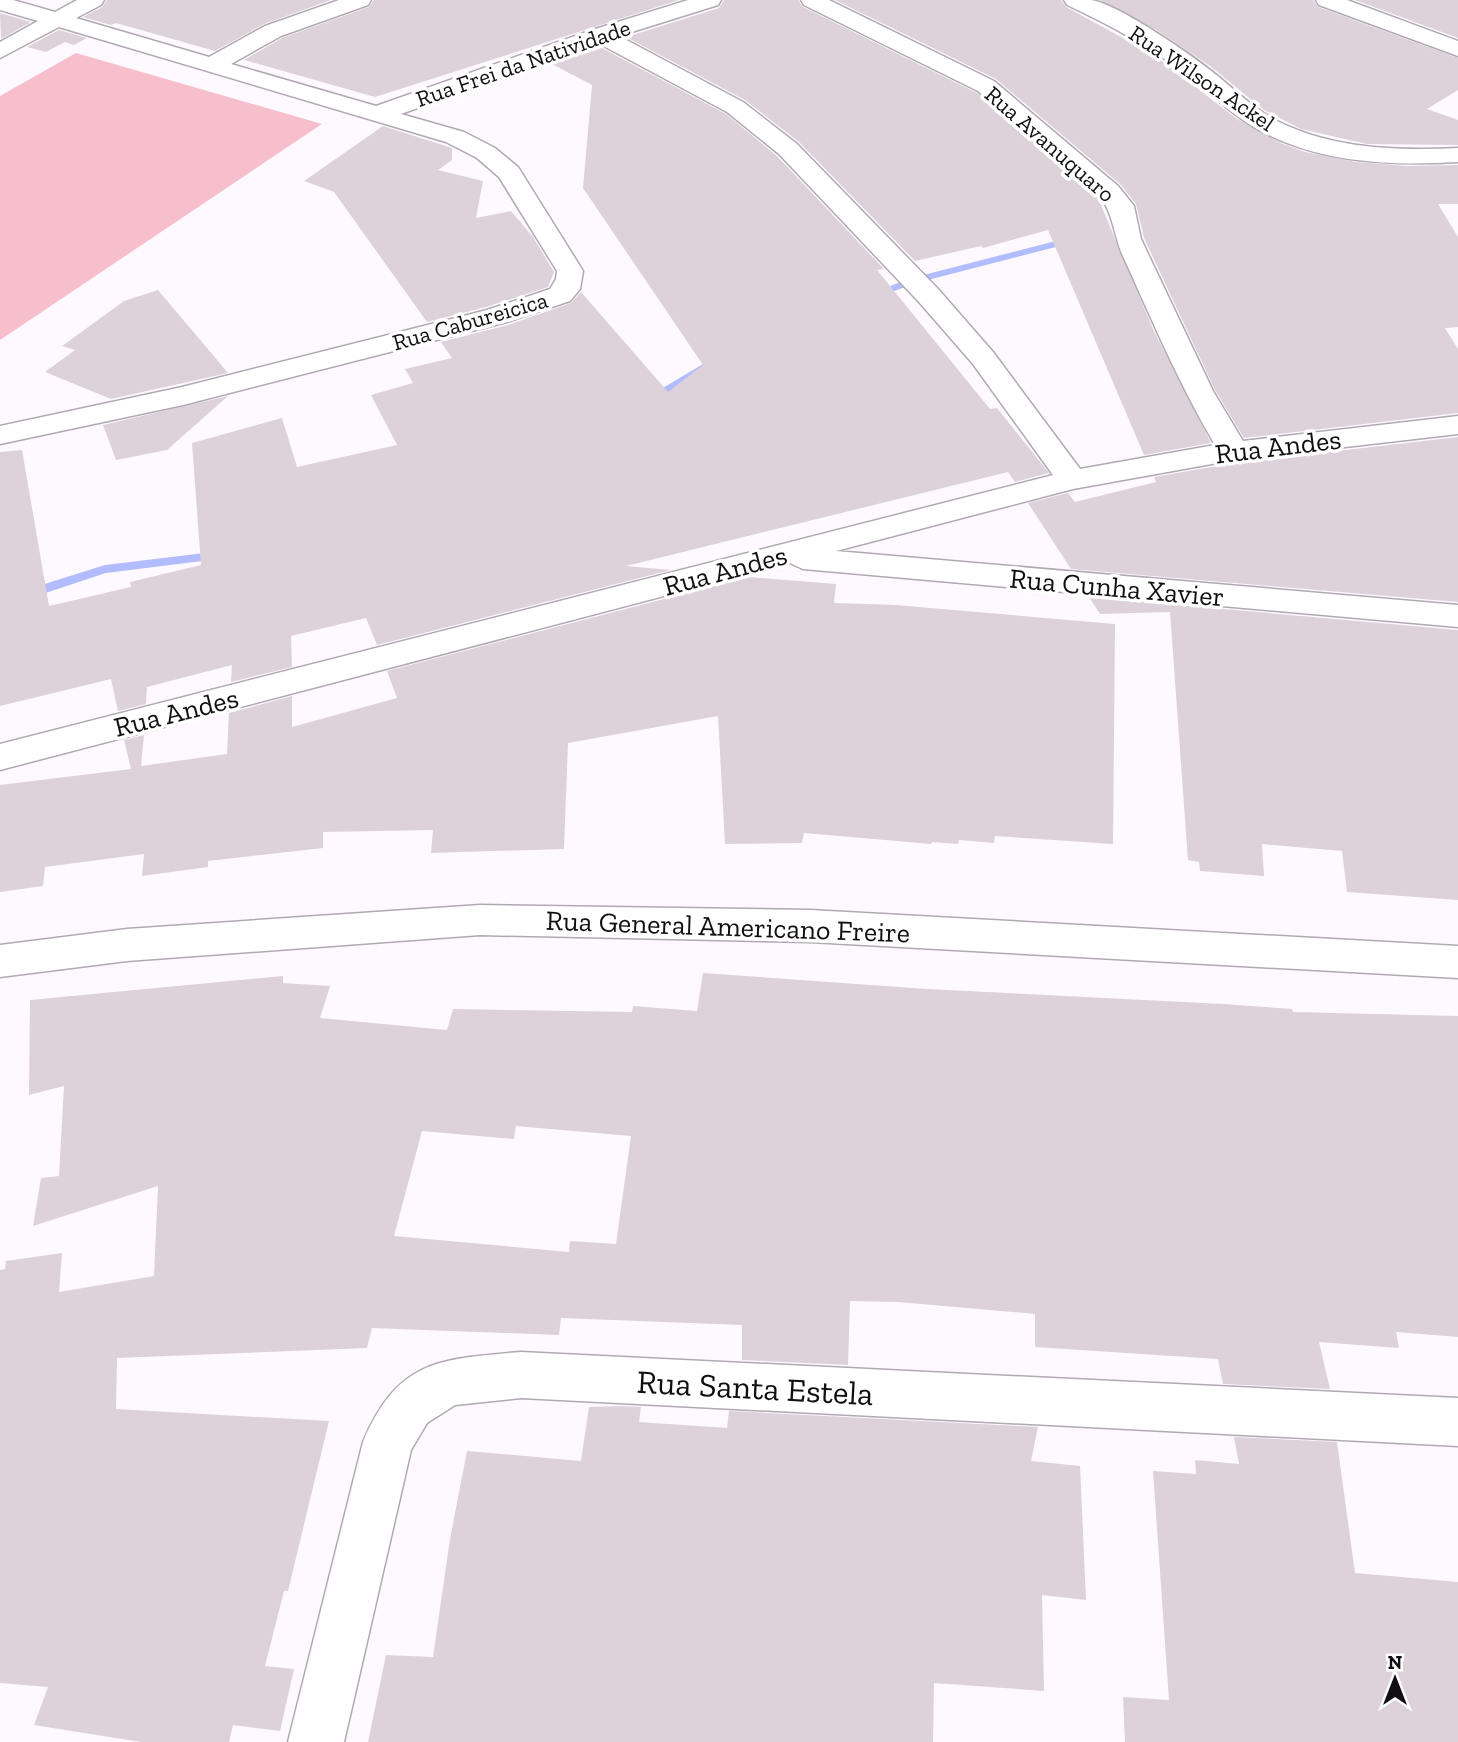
<svg xmlns="http://www.w3.org/2000/svg" width="1458" height="1742" font-family="'Zilla Slab',serif">
  <style>
    .green { fill: #f6bfcb }
    .lines { fill: none; stroke-linecap: round; stroke-linejoin: round }
    .stream { fill: #b2bdff; fill-rule: evenodd }
    .building { fill: #ddd2d9; fill-rule: evenodd }
    .minor-casing { stroke: #b0a9b2; stroke-width: 3 }
    .secondary-casing { stroke: #b0a9b2; stroke-width: 3 }
    .minor { fill: #fff; fill-rule: evenodd }
    .secondary { fill: #fff; fill-rule: evenodd }
    .labels { text-anchor: middle; stroke-width: 7; stroke-linejoin: round; paint-order: stroke }
    .far-street-label { font-size: 23px; fill: #110e11; stroke: #fff }
    .street-label { font-size: 28px; fill: #110e11; stroke: #fff }
    .near-street-label { font-size: 33px; fill: #110e11; stroke: #fff }
  </style>
  <rect width="100%" height="100%" fill="#fef9ff"/>
  <path class="green" d="M76,53L322,124L0,340V96Z"/>
  <g class="lines">
    <g class="stream">
      <path d="M1075,236L1079,237V241L916,283L878,297L868,295L908,279Z"/>
      <path d="M703,364L707,366V370L651,404L647,405L641,401Z"/>
      <path d="M221,551L226,552V558L106,573L0,608V598L105,565Z"/>
    </g>
  </g>
  <g class="building">
    <path d="M107,0H331L264,24L215,51L116,23L111,25L83,17L102,7Z"/>
    <path d="M374,0H679L375,97L244,60L282,38L369,7Z"/>
    <path d="M724,0H798L803,7L977,93L1098,198L1153,329L1211,443L1144,455L1048,230L983,248L981,246L915,261L799,142L745,100L626,37L719,8Z"/>
    <path d="M835,0H1061L1066,7L1154,55L1237,119L1281,143L1305,152L1356,162L1407,166L1458,165V204H1438L1458,237V327L1445,328L1458,349V413L1244,438L1215,390L1144,238L1136,204L1120,184L996,79Z"/>
    <path d="M1100,0H1313L1318,7L1458,58V90L1427,109L1458,120V145L1367,144L1301,129L1264,110L1210,66L1158,31Z"/>
    <path d="M1355,0H1458V38Z"/>
    <path d="M0,13L31,22L1,39Z"/>
    <path d="M59,30L87,38L74,45L65,42L46,52L27,47Z"/>
    <path d="M598,46L726,114L777,156L884,269L877,270L990,409L997,408L1049,473L1015,482L1008,472L626,566L671,570L377,645L366,618L291,636L292,667L231,682L232,665L147,687L146,704L118,711L111,679L0,706V452L22,450L49,606L131,587L130,582L201,565L192,443L282,418L297,467L397,445L371,395L413,383L405,369L452,358L441,342L508,325L571,303L581,292L668,392L703,365L583,188L592,85L550,63Z"/>
    <path d="M383,126L452,148V160L438,170L483,181L476,218L511,211L533,237L554,272L548,287L486,307L427,322L334,192L304,181Z"/>
    <path d="M158,290L228,373L111,399L45,372L75,350L62,346L124,301Z"/>
    <path d="M228,396L167,450L116,460L103,425Z"/>
    <path d="M1458,437V602L1071,569L1028,503L1068,493L1075,502L1156,482L1154,477L1234,463Z"/>
    <path d="M749,577L836,584L834,603L896,605L1115,624L1113,844L995,836L994,843L959,840L958,844L932,842L931,844L804,833L802,843L725,844L718,716L568,743L564,849L431,853L433,830L323,832V848L208,861V867L142,876L144,854L45,867L43,886L0,892V785L131,769L124,740L144,735L141,766L227,754L229,713L292,696V727L397,698L387,671Z"/>
    <path d="M1089,597L1458,630V900L1347,892L1342,851L1262,844L1264,876L1200,871L1199,862L1188,860L1170,612L1100,614Z"/>
    <path d="M703,973L927,989L1223,1004L1292,1009L1293,1012L1458,1016V1337L1396,1332L1399,1348L1319,1342L1330,1389L1223,1384L1218,1359L1035,1347V1314L898,1302L850,1301L848,1365L742,1360V1325L561,1318L559,1335L372,1328L367,1348L117,1358L116,1409L329,1421L288,1591H284L265,1666L294,1669L280,1731L233,1725L229,1742H141L34,1725L48,1687L0,1683V1270L5,1269L6,1261L62,1253L59,1292L154,1276L158,1186L33,1226L41,1178L59,1176L64,1086L29,1095L30,1000L283,976V983L330,986L320,1018L447,1030L453,1009L632,1012L633,1006L697,1011ZM516,1126L631,1136L616,1244L570,1241L569,1252L394,1236L422,1131L514,1139Z"/>
    <path d="M622,1406L641,1407L639,1422L727,1428L729,1411L1038,1427L1031,1461L1080,1466L1086,1600L1042,1595L1044,1691L934,1683L933,1742H368L386,1655L433,1657L450,1539L467,1451L581,1461L589,1407Z"/>
    <path d="M1234,1437L1337,1442L1355,1573L1458,1582V1742H1125L1123,1697L1169,1700L1153,1471L1196,1474L1195,1460L1239,1464Z"/>
  </g>
  <g class="lines">
    <defs>
      <g id="minor">
        <path d="M0,0H13L55,12L77,0H104L101,5L76,18L209,57L265,26L339,0H371L368,5L281,36L231,64L376,106L592,30L688,0H721L718,5L619,36L743,102L797,144L939,290L993,352L1080,469L1215,445C1179,384 1152,320 1123,256C1114,236 1113,213 1100,196L978,91L804,5L801,0H829L994,81L1118,186L1134,206L1141,239L1213,391L1243,441L1458,416V434L1234,460L1073,489L836,551L1458,605V627L803,569L790,563L0,770V744L1053,475L973,364L919,302L779,154L727,112L598,43L401,114L464,132L495,148L518,167L583,271L580,289L570,301L507,322L183,405L0,444V426L182,387L487,310L550,289L556,279L557,271L499,177L477,158L446,142L59,27L0,58V42L38,21L0,10Z"/>
        <path d="M1064,0C1073,0 1082,0 1091,0C1119,4 1196,58 1219,77C1238,93 1257,111 1279,122C1335,149 1398,151 1458,148V162C1392,166 1319,163 1259,130C1231,115 1209,91 1183,72C1147,45 1108,24 1067,5Z"/>
        <path d="M1316,0H1347L1458,41V56L1319,5Z"/>
        <path d="M521,1352L1458,1398V1446L521,1398L455,1405L427,1423L411,1450L344,1742H288L363,1442C398,1359 440,1359 521,1352Z"/>
      </g>
      <path id="secondary" d="M480,905L810,910L1458,946V978L810,942L480,935L127,961L0,977V945L127,929Z"/>
    </defs>
    <use href="#minor" class="minor-casing"/>
    <use href="#secondary" class="secondary-casing"/>
    <use href="#minor" class="minor"/>
    <use href="#secondary" class="secondary"/>
  </g>
  <g class="labels">
    <g class="far-street-label">
      <text transform="translate(523 63) rotate(-19)" y="8">Rua Frei da Natividade</text>
      <text transform="translate(1202 78) rotate(34)" y="8">Rua Wilson Ackel</text>
      <text transform="translate(1050 144) rotate(41)" y="8">Rua Avanuquaro</text>
      <text transform="translate(470 321) rotate(-16)" y="8">Rua Cabureicica</text>
    </g>
    <g class="street-label">
      <text transform="translate(1278 446) rotate(-7)" y="10">Rua Andes</text>
      <text transform="translate(725 570) rotate(-15)" y="10">Rua Andes</text>
      <text transform="translate(1117 587) rotate(5)" y="10">Rua Cunha Xavier</text>
      <text transform="translate(176 712) rotate(-14)" y="10">Rua Andes</text>
      <text transform="translate(728 926) rotate(2)" y="10">Rua General Americano Freire</text>
    </g>
    <g class="near-street-label">
      <text transform="translate(755 1387) rotate(3)" y="12">Rua Santa Estela</text>
    </g>
  </g>
  <g transform="translate(1395 1679)" stroke="#ffffff" stroke-width="5" paint-order="stroke">
  <path d="M0-5L12 26L0 18L-12 26Z" fill="#110e11"/>
  <text y="-10" font-size="19" font-weight="bold" text-anchor="middle" fill="#110e11">N</text>
  </g>
</svg>
